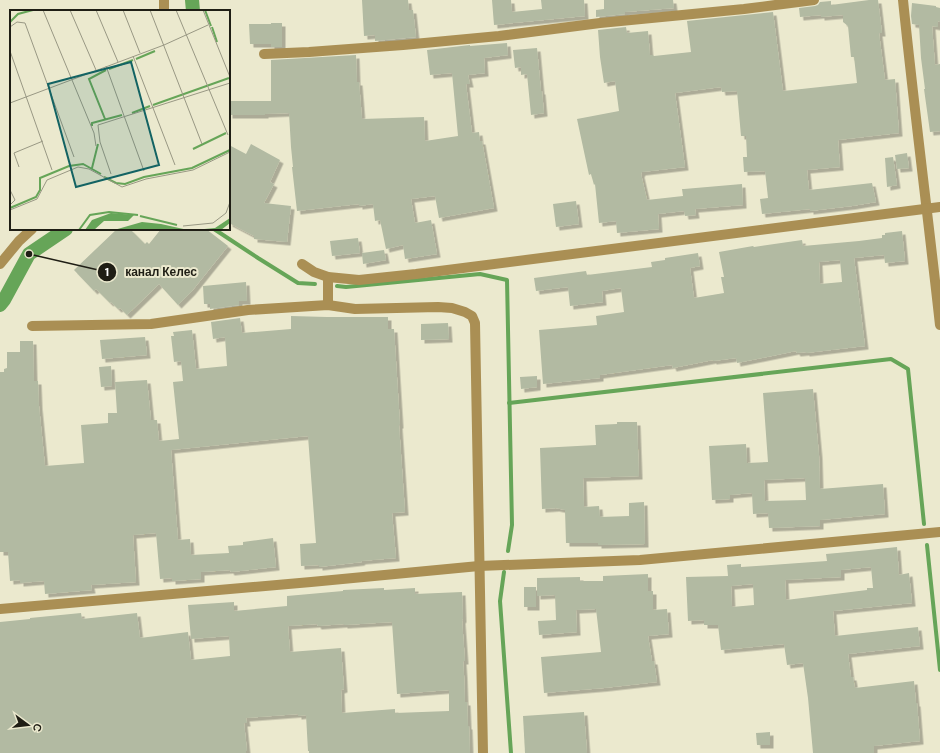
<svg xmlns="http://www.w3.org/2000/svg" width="940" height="753" font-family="'DM Sans',sans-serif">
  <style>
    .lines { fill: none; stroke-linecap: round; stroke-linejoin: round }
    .stream { stroke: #66a558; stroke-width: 4 }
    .canal { stroke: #66a558; stroke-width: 14 }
    .building { fill: #b2baa2; fill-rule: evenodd; filter: url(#shadow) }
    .minor { stroke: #aa8f54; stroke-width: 10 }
    .inset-river { fill: none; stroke: #66a558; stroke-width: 2 }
    .inset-road { fill: none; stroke: #999884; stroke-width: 1 }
    .view { fill: #136363; fill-opacity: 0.15; stroke: #136363; stroke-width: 2 }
    .inset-edge { fill: none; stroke: #1f1e15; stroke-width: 2 }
    .leader { fill: none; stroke: #1f1e15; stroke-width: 1.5 }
    .callout-dot { fill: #1f1e15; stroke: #ebe9ce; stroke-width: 1.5 }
    .mark-label { font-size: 12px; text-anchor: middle; font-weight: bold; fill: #fff }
    .callout-label { font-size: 12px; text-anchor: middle; font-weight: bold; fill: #1f1e15; stroke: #ebe9ce; stroke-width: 4; stroke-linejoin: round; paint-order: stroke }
  </style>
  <defs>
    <filter id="shadow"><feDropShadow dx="3.5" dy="3.5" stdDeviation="0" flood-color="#0004"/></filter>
  </defs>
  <rect width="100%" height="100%" fill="#ebe9ce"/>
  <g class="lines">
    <g class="stream">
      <path d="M214,229L258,258L298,283L315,284"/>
      <path d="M337,286L346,287L480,274L507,280L512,525L508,551"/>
      <path d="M509,403L891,359L908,369L924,524"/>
      <path d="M927,545L940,670"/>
      <path d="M504,572L500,601L511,753"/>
    </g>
    <g class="canal">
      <path d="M192,0L193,11"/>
      <path d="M0,305L4,300L29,254L66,229"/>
    </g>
  </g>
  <g class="building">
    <path d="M362,0H408L409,10H413L416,37L375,41V35L364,36Z"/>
    <path d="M492,0H511L512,12L542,9L541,0H584L585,16L494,25Z"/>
    <path d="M604,0H673L674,8L625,12V14L596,17V10L604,9Z"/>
    <path d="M869,0H878L882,33H879L885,80L895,79L899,133L838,140L840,167L807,170L809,190L872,183L876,202L852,206L810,211V209L762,214L760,199L768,198L765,171L744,172L743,157H747L746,136H741L737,91L722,92L721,87L675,93L685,167L642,172L641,174L647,200L683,196L682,189H684L742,184L743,205L695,209L696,215L685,216L684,211L658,214L659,229L617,233L616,221L599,223L595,184L594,185L591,174L589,175L577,119L619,111L615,81L604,83L600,57L598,30L626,27L627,33L648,31L650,55H653L654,56L691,52L687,21L773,12L783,91L857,83L854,57H851L848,26L843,22V15L821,17V15L800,17L799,8L815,6L818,5L820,2L831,1V5Z"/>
    <path d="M912,3L936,6V7L940,8V22L938,21V27L932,26L935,65L940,64V131L930,132L924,89H925L921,58L919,25L912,24L911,16Z"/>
    <path d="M271,23H282V47H271V44H250L249,24H271Z"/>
    <path d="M507,43L508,55L484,58L485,73L468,75L470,84H466L472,133L479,132L480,141H482L494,208L439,218L435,196L411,199L415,223L431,220L437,254L405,259L403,245L386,249L380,220L375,221L373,204L359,206V204L297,211L292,167H293L291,147L289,113L265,114V115H229V101H271V60L356,55L357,82H359L362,119L424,117L425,141L458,136L452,73L430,75L427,50L470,45V46Z"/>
    <path d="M537,48L541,91H542L544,113L531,115L527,74L521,75V67L515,68L513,50Z"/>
    <path d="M251,144L280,160L270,182L274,184L264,203L291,206L287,242L254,239V236L229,223V145L246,154Z"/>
    <path d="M907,153L909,168L897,169L895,155Z"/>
    <path d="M893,157L897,185L887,187L885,158Z"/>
    <path d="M576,201L579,224L556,227L553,204Z"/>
    <path d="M117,229H130L145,244L147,242L149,244L161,229H206L228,246L192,291L178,305L159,284L127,315L120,308L118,309L111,302L110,303L96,289L94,291L74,270Z"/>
    <path d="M902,231L905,261L885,263L884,255L854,258L865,346L806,353V352L797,353L796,351L737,363L736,358L713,361V360L673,368L672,365L600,375V378L543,384L539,330L597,325L596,316L624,312L621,288L602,291L603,302L570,306L568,287L536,291L534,278L586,271L587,275L652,267L651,262L665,260V258L698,253L700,266L690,268L694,298L724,293L721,277H724L719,252L753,246L754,247L802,240L803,246L859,241L882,238V235H885V233ZM840,260L842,282L820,284L819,262Z"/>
    <path d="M358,238L360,253L332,256L330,241Z"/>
    <path d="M384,250L386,260L363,264L362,253Z"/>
    <path d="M246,282L247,301H239V305L210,309V304H204L203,286Z"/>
    <path d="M291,316L327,317H388V329H394L400,425H399L405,512L392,513L396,558L361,561L362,562L319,567V565L301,566L300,544L316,543L308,436L171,450L178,540L190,539L191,555L229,553L228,546L243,545V542L273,538L276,567L231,572L230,570L201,572V579L172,581V578L160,579L156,533L133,535L136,582L91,585L92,590L45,594L44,581L20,583V580L10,581L8,552H0V372H4V369L7,368V352H20V341H33L34,381H38L39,406L45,466L84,463L81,425L108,423V413H117L115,382L147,380L151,420H157L159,441L179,439L173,382L183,381L181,361L174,362L171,336H174L173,332L192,330L196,369L227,366L225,337L213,339L211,322L240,318L242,333L291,329Z"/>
    <path d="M448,323L449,339L421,340V324Z"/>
    <path d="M145,337L147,355L102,359L100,340Z"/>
    <path d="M111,366L112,386L101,387L99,367Z"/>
    <path d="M537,376V387L521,389L520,377Z"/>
    <path d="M813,389L819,455L820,489L883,484L885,514L820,520V526L769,528L768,513L753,514L752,493L730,495V499L712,500L709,446L746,444L747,463L768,462L763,393ZM805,478L806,500L765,501L764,480Z"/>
    <path d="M617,422H637L639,476L583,478L584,507L599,506L600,517L629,516V503L644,502L645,544L598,545V543H566L565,510L556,508L542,509L540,448L596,445L595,425L617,424Z"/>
    <path d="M897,547L899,575L909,573L912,603L833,611L835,636L918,627L920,646L848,654L851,677H853L855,688L914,681L916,703H917L920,741L874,746V753H813L808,698L803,663L787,665L784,644L721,650L718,625H704V620L688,621L686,577L728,576L727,565L741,564V567L827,561L826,554L870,550H869ZM871,567L873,588H867V590L786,600L785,580L841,577V570ZM753,584L754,605L732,607L731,586Z"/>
    <path d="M648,574V591H653V610L667,609L669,634L648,636L652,661H654L657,682L604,688L544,693L541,657L601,652L596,609L576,610L577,632L539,635L538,621L556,620L555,595L537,596V578L580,577V581H603V576Z"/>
    <rect x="524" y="587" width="12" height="20"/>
    <path d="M384,588V590L415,588V594L462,592L463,619L462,620L465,661H463L464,675L465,702H467L468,726H469L470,753H309V751H308L306,715L298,716V714L246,718L247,723H244L247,751H246V753H0V622L30,619V618L81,613L82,619L137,613L140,638L188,632L191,660L230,656L229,636L191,639L188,605L234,602V611L287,606V596L343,591V590ZM392,622L397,694L449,690V711L395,713V709L342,713L341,690L344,689L341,648L290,652L288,626L317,624L318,626L344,624V625Z"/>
    <path d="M584,712L587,753H525L523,716Z"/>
    <path d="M770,732V745H757L756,733Z"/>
  </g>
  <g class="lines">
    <g class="minor">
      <path d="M164,0V11"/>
      <path d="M903,0C914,108 928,216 940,325"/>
      <path d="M264,54L309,52L403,45L499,36L600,23L744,9L814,0"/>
      <path d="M0,264L19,241L32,229"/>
      <path d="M302,264L314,272L328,277L359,280L416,274L940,207"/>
      <path d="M328,305V277"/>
      <path d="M32,326L151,324L248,310L328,305L355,309L438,307L452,308L465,312L472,316L475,323L483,753"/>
      <path d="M0,609L311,582L479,566L640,560L940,532"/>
    </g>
  </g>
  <g transform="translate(10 10)">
    <rect width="220" height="220" fill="#ebe9ce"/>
    <path d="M101,203L124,205L118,211H94L84,220H75L82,210ZM220,208V213L211,220H184L205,218ZM132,212L151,214L178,220H104Z" fill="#66a558"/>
    <path class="inset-river" d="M195,0L201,16M0,12L8,4L23,0M202,17L207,32M126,49L145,41M99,59L123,50M143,95L219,68M122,103L140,96M95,109L79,69L96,60M82,116V113L112,105M183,139L216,123M82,158L88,134M94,167L106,173L115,174L134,167L182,158L220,140M0,198L26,187L30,180V168L59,156L73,154L91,164M130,206L167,215M69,220L80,205L99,202L128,205"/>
    <path class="inset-road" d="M33,0L84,123L86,136M60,0L86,60M86,0L108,52M113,0L130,43M140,0L192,134M166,0L218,125M193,0L220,67M0,17L7,12L15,13L64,147M0,41L42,160M123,46L165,155M96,56L134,161M0,93L154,35L198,15M9,157L4,143L33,131M101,164L90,132L88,115L220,73M0,180L5,190L0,195M0,200L27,189L37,170L68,157L79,159L112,177L136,169L183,160L220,142M173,216L203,213L216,203L220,192"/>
    <path class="view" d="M121,52L149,155L66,177L38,74Z"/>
    <rect width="220" height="220" class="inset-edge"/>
  </g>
  <path class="leader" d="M29 254L107 272"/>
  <g class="callout-dot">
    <circle cx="29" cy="254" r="4"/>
    <circle cx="107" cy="272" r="10"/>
  </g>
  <g class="mark-label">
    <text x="107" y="276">1</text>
  </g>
  <g class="callout-label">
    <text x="161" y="276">канал Келес</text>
  </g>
  <g transform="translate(28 725) rotate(105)" stroke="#ebe9ce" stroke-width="3" paint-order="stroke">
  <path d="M0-3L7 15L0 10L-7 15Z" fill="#1f1e15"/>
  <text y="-6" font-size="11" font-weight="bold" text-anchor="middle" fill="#1f1e15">С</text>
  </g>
</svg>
